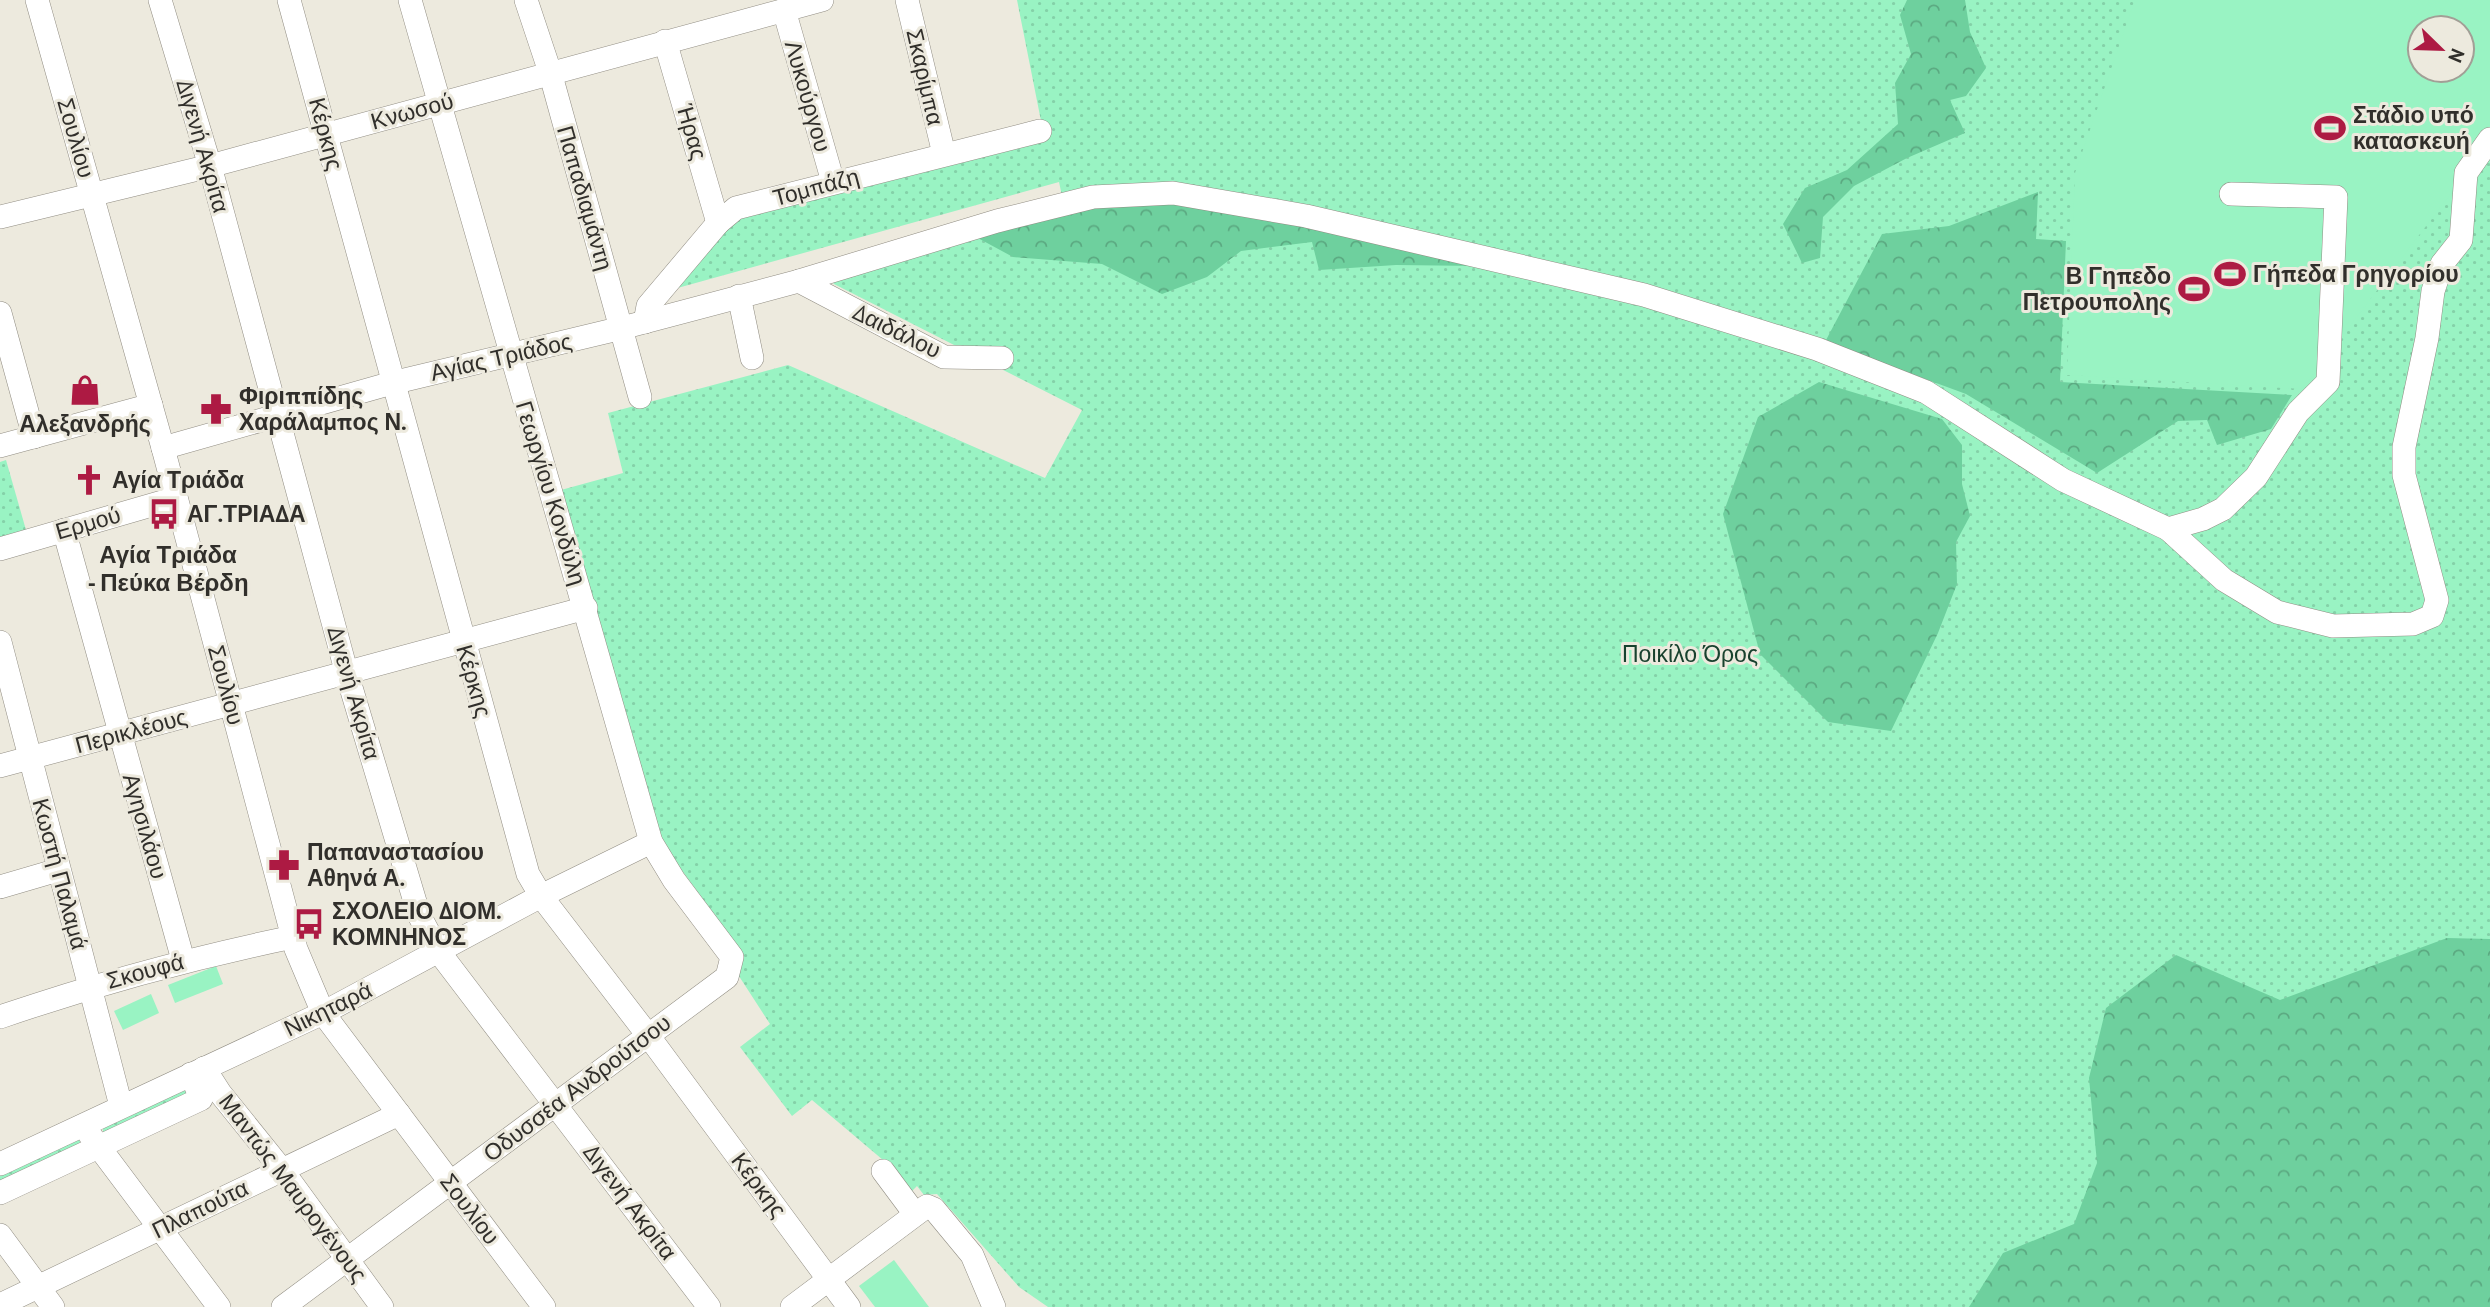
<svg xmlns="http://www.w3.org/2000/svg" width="2490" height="1307" font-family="'PT Sans',sans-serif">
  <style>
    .grass { fill: url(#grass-dots); fill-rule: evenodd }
    .forest { fill: url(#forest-crowns) }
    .garden { fill: #99f3c3; fill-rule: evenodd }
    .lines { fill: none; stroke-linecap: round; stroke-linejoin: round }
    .minor-casing { stroke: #918d83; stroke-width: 24 }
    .minor { stroke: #fff; stroke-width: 23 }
    .labels { text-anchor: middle; stroke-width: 6; stroke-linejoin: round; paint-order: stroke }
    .street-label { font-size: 23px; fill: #312f2b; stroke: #edeade }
    .poi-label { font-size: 23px; font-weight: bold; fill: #312f2b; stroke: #edeade; text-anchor: start }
    .park-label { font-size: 23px; fill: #18422e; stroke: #edeade }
    .neighbourhood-label { font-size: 24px; font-weight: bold; fill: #312f2b; stroke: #edeade }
  </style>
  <defs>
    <pattern id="grass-dots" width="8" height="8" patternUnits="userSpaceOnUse" patternTransform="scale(1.75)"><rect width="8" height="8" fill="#99f3c3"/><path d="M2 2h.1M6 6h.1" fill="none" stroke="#84d1a8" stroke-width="1.8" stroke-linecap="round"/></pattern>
    <pattern id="forest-crowns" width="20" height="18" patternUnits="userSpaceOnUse" patternTransform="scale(1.75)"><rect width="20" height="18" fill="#6ed09e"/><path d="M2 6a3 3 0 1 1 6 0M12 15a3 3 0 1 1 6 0" fill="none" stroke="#5ba981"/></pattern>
  </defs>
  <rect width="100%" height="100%" fill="#edeade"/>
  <g class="grass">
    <path d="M1017,0H2490V1307H1048L1019,1287L937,1194L924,1195L917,1186L911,1192L883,1160L812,1100L792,1116L740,1047L770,1024L735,970L744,955L669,853L659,831L561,490L623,473L608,413L788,365L1045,478L1082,410L834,284L829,278L976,237L1067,219L1059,182L674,289L739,213L1044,136ZM2420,28H2462V70H2420Z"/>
    <path d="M6,460L26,530L0,538V462Z"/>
    <path d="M198,1080L212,1093L106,1135L103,1132V1127Z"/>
    <path d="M77,1136L83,1147L0,1189V1172Z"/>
  </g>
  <g class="forest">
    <path d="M1907,0H1965L1970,32L1986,68L1966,96L1950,100L1965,133L1907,158L1854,186L1823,217L1820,258L1802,263L1783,224L1805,188L1847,170L1898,124L1895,83L1911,54L1900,15Z"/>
    <path d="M2038,192L2036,239L2066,241L2060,382L2292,395L2271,429L2217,445L2207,420L2178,421L2097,473L1966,394L1825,342L1882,234L1949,226Z"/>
    <path d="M1178,198L1479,266L1396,265L1319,270L1312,242L1241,251L1207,277L1162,294L1102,264L1013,257L976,237L1060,212Z"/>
    <path d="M1819,382L1942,419L1962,445V484L1970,516L1956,542L1957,584L1938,633L1891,731L1828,722L1760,654L1723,514L1758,417Z"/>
    <path d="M2447,938L2490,939V1307H1969L2003,1253L2074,1224L2097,1163L2089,1078L2106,1008L2176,955L2280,1000Z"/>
  </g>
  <g class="garden">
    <path d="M2135,0H2490V142L2302,389L2067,375L2075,173ZM2420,28H2462V70H2420Z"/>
    <path d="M216,966L223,984L175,1003L168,985Z"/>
    <path d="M151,994L159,1013L123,1030L114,1011Z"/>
    <path d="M894,1260L929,1307H875L859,1286Z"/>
  </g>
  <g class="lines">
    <defs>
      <g id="minor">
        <path d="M37,0L163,448L296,949L323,1013L544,1307"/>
        <path d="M160,0L210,166L347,674L419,915L439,952L709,1307"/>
        <path d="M289,0L528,874L541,896L647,1034L849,1307"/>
        <path d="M526,0L550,72L640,397"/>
        <path d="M907,0L944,154"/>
        <path d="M784,10L833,182"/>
        <path d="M665,41L718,223"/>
        <path d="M0,217L210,166L822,0"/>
        <path d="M799,281L944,357L1002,358"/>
        <path d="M739,296L752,358"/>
        <path d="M0,313L34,437"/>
        <path d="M645,322L648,306L718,223L736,208L1040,131"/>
        <path d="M0,446L151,405"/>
        <path d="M163,448L392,383L622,328L799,281L997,221L1093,197L1173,193L1306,216L1644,295L1817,349L1926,392L2063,480L2168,529L2203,519L2223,509L2256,477L2298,412L2328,382L2336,197L2231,194"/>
        <path d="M2168,529L2224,580L2277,612L2333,626L2413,624L2432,616L2437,600L2404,475V447L2427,338L2433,291L2442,264L2461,240L2466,173L2490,139"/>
        <path d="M64,530L183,960"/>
        <path d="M0,549L176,498"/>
        <path d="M0,642L121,1106"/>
        <path d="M0,766L586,608"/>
        <path d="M0,887L58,870"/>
        <path d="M0,1017C99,983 191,958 293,937"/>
        <path d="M204,1068L220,1093L282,1170L382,1307"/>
        <path d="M90,1135L219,1307"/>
        <path d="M0,1164L323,1013L541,896L651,842"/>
        <path d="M883,1171L915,1214"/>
        <path d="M0,1193L201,1099L191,1074"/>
        <path d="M0,1235L53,1307"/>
        <path d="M0,1305L399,1114"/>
        <path d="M283,1307L727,977L732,957L674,880L651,842L410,0"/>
        <path d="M792,1307L927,1206L934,1209L972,1255L994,1307"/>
      </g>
    </defs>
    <use href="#minor" class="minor-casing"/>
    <use href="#minor" class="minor"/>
  </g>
  <defs>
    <symbol id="stadium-bare" viewBox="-9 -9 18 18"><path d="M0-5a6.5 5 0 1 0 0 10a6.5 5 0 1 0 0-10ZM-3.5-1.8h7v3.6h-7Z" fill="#ad1a43" stroke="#edeade" stroke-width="2.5" paint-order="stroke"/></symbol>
    <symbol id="shop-bare" viewBox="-9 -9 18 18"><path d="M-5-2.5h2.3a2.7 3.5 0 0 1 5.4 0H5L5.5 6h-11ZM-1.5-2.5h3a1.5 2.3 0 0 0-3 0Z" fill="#ad1a43" stroke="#edeade" stroke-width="2.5" paint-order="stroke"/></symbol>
    <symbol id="pharmacy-bare" viewBox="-9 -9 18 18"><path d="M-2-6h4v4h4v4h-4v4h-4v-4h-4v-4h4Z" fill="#ad1a43" stroke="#edeade" stroke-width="2.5" paint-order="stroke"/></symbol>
    <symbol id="church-bare" viewBox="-9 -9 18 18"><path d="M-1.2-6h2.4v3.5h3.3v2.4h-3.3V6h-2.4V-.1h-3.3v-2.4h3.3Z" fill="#ad1a43" stroke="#edeade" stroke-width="2.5" paint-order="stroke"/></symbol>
    <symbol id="bus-bare" viewBox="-9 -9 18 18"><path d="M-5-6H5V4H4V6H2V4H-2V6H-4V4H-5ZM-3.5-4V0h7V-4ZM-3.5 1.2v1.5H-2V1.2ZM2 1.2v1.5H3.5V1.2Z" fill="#ad1a43" stroke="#edeade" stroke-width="2.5" paint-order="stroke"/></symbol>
  </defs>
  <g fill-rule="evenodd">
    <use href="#stadium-bare" x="2308" y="106" width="44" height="44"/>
    <use href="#stadium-bare" x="2208" y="252" width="44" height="44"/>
    <use href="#stadium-bare" x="2172" y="267" width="44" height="44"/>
    <use href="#shop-bare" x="63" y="368" width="44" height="44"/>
    <use href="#pharmacy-bare" x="194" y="387" width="44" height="44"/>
    <use href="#church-bare" x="67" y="458" width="44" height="44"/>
    <use href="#bus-bare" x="142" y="492" width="44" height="44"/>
    <use href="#pharmacy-bare" x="262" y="843" width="44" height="44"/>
    <use href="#bus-bare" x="287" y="902" width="44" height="44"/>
  </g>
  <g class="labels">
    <g class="street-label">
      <text transform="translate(925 77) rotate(77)" y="8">Σκαρίμπα</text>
      <text transform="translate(808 96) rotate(74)" y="8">Λυκούργου</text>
      <text transform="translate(412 111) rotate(-15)" y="8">Κνωσού</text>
      <text transform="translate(692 132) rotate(74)" y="8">Ήρας</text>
      <text transform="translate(326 134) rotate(75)" y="8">Κέρκης</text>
      <text transform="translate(76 138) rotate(74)" y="8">Σουλίου</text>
      <text transform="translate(203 146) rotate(74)" y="8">Διγενή Ακρίτα</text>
      <text transform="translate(816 187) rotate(-15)" y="8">Τομπάζη</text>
      <text transform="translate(585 198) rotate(74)" y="8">Παπαδιαμάντη</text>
      <text transform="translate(897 331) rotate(26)" y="8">Δαιδάλου</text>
      <text transform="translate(501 357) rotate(-13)" y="8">Αγίας Τριάδος</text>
      <text transform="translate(551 493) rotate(73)" y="8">Γεωργίου Κονδύλη</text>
      <text transform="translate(88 523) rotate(-16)" y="8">Ερμού</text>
      <text transform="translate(474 681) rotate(74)" y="8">Κέρκης</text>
      <text transform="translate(226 685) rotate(75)" y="8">Σουλίου</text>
      <text transform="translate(354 693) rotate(74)" y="8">Διγενή Ακρίτα</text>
      <text transform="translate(131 731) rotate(-15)" y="8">Περικλέους</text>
      <text transform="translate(145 826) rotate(74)" y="8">Αγησιλάου</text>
      <text transform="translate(60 874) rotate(75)" y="8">Κωστή Παλαμά</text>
      <text transform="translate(145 971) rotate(-15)" y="8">Σκουφά</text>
      <text transform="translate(328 1009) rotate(-26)" y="8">Νικηταρά</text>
      <text transform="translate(577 1088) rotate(-37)" y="8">Οδυσσέα Ανδρούτσου</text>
      <text transform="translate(759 1185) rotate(53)" y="8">Κέρκης</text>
      <text transform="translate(293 1188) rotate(53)" y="8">Μαντώς Μαυρογένους</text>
      <text transform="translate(630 1202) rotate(53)" y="8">Διγενή Ακρίτα</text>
      <text transform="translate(200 1209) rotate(-26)" y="8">Πλαπούτα</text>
      <text transform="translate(470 1209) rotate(53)" y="8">Σουλίου</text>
    </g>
    <g class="poi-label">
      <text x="2353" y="123">Στάδιο υπό<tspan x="2353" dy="26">κατασκευή</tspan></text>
      <text x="2253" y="282">Γήπεδα Γρηγορίου</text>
      <text x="2171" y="284" text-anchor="end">Β Γηπεδο<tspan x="2171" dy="26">Πετρουπολης</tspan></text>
      <text x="239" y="404">Φιριππίδης<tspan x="239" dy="26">Χαράλαμπος Ν.</tspan></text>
      <text x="85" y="432" text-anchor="middle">Αλεξανδρής</text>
      <text x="112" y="488">Αγία Τριάδα</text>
      <text x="187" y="522">ΑΓ.ΤΡΙΑΔΑ</text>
      <text x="307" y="860">Παπαναστασίου<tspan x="307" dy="26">Αθηνά Α.</tspan></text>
      <text x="332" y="919">ΣΧΟΛΕΙΟ ΔΙΟΜ.<tspan x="332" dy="26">ΚΟΜΝΗΝΟΣ</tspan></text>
    </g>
    <g class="park-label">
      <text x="1690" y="662">Ποικίλο Όρος</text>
    </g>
    <g class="neighbourhood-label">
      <text x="168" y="563">Αγία Τριάδα<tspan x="168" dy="28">- Πεύκα Βέρδη</tspan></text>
    </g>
  </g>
  <g transform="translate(2441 49) rotate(113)"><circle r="33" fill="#edeade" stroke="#a29f96" stroke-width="2"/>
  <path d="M0-5L12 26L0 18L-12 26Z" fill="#ad1a43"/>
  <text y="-10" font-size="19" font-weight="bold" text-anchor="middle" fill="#312f2b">N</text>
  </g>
</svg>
